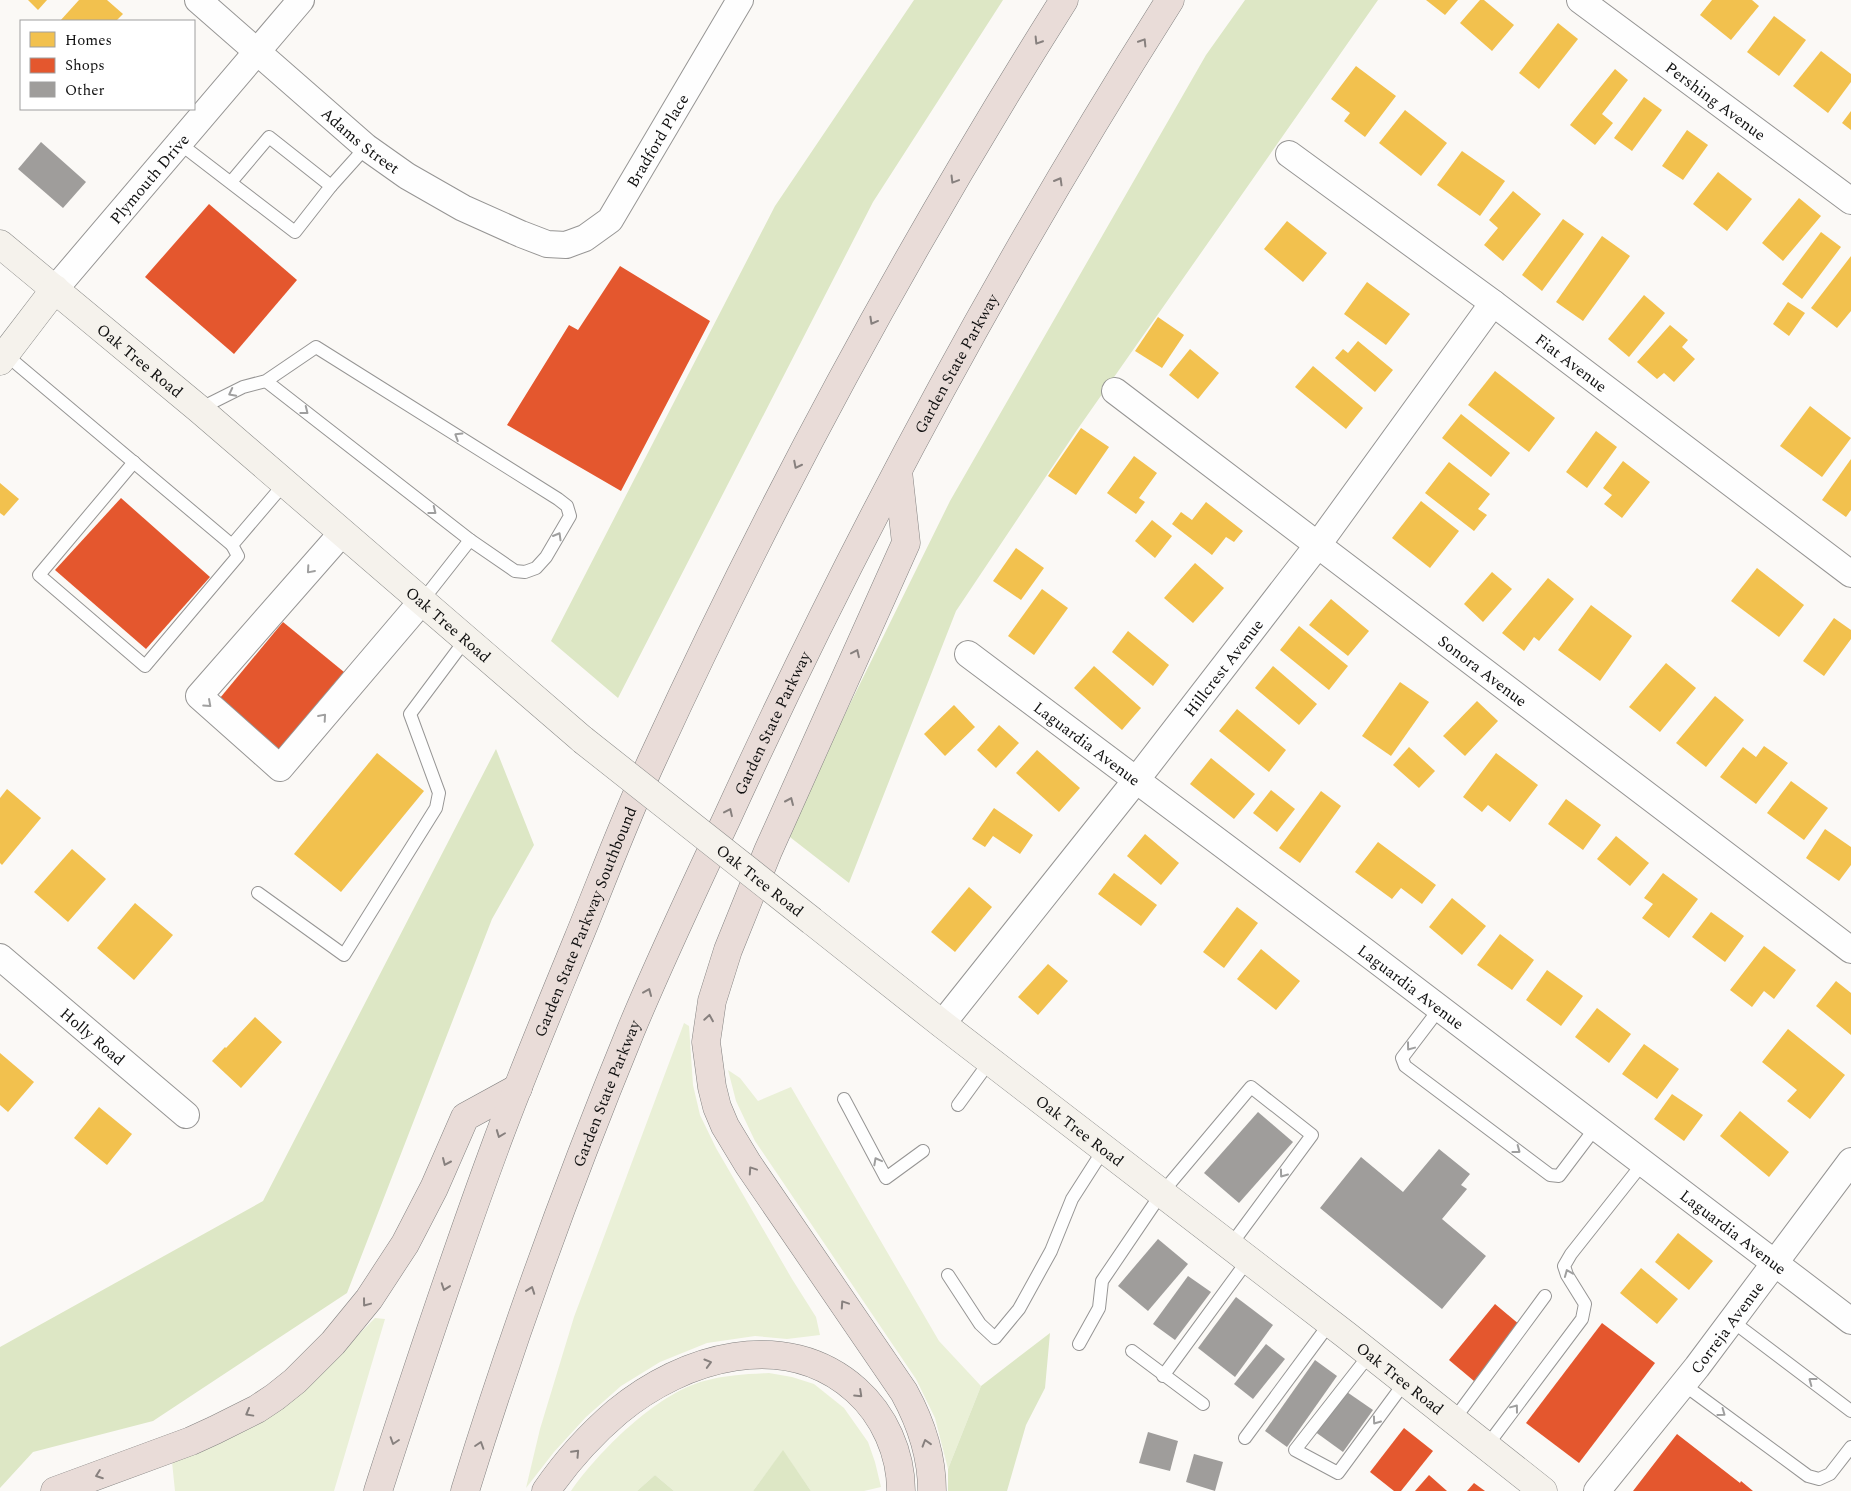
<svg xmlns="http://www.w3.org/2000/svg" width="1851" height="1491" font-family="Spectral,serif">
  <style>
    .green { fill: #eaf0d7 }
    .forest { fill: #dde7c5 }
    .homes { fill: #f2c14e }
    .shops { fill: #e4572e }
    .building { fill: #9f9d9b }
    .lines { fill: none; stroke-linecap: round; stroke-linejoin: round }
    .lane-casing { stroke: #969594; stroke-width: 14 }
    .street-casing { stroke: #969594; stroke-width: 28 }
    .secondary-casing { stroke: #8c8c8a; stroke-width: 29 }
    .highway-casing { stroke: #838281; stroke-width: 29 }
    .lane { stroke: #fefefe; stroke-width: 12 }
    .street { stroke: #fefefe; stroke-width: 26 }
    .secondary { stroke: #f5f2ec; stroke-width: 28 }
    .highway { stroke: #e9dcd8; stroke-width: 28 }
    .secondary-bridge-casing { stroke: #8c8c8a; stroke-width: 29; stroke-linecap: butt }
    .secondary-bridge { stroke: #f5f2ec; stroke-width: 28 }
    .oneway { stroke: #87807e }
    .oneway2 { stroke: #9f9f9f }
    .labels { text-anchor: middle; stroke-width: 5; stroke-linejoin: round; paint-order: stroke }
    .street-label { font-size: 16px; fill: #101010; stroke: #fff }
  </style>
  <rect width="100%" height="100%" fill="#fbf9f6"/>
  <g class="green">
    <path d="M684,1023L689,1026L693,1085L700,1115L716,1148L792,1279L816,1317L820,1335L787,1339L755,1336L707,1343L660,1362L621,1386L586,1417L554,1452L526,1488L540,1429L574,1317Z"/>
    <path d="M728,1070L740,1078L758,1101L791,1087L939,1341L981,1386L948,1469L935,1418L916,1379L755,1141L736,1101Z"/>
    <path d="M375,1318L385,1319L334,1491H175L172,1462L322,1371Z"/>
    <path d="M769,1373L792,1377L814,1384L844,1408L868,1442L875,1462L881,1487L864,1491H811L783,1451L753,1491H674L655,1475L637,1491H571C599,1451 656,1394 704,1381C725,1375 747,1374 769,1373Z"/>
  </g>
  <g class="forest">
    <path d="M914,0H1003L873,202L618,698L551,641L775,206Z"/>
    <path d="M1245,0H1378L1077,430L956,611L849,883L786,834L950,501L1206,55Z"/>
    <path d="M496,749L534,845L492,919L347,1293L153,1421L33,1452L0,1488V1347L263,1201Z"/>
    <path d="M1050,1333L1045,1388L1026,1425L1007,1491H948V1469L981,1386Z"/>
    <path d="M783,1450L811,1491H753Z"/>
    <path d="M655,1475L674,1491H637Z"/>
  </g>
  <g class="homes">
    <path d="M28,0H47L38,10Z"/>
    <path d="M79,0H107L123,14L116,21H60Z"/>
    <path d="M1426,0H1458L1445,15Z"/>
    <path d="M1480,0H1484L1514,25L1492,51L1460,23Z"/>
    <path d="M1712,0H1752L1759,6L1731,40L1700,15Z"/>
    <path d="M1774,16L1806,40L1779,76L1747,52Z"/>
    <path d="M1558,23L1578,39L1539,89L1519,73Z"/>
    <path d="M1821,51L1851,74V82L1828,113L1793,86Z"/>
    <path d="M1356,66L1396,96L1365,137L1344,121L1350,113L1331,99Z"/>
    <path d="M1615,69L1628,80L1602,114L1613,123L1595,145L1570,125Z"/>
    <path d="M1644,97L1662,110L1632,151L1614,138Z"/>
    <path d="M1405,110L1447,143L1421,176L1379,143Z"/>
    <path d="M1851,111V130L1842,123Z"/>
    <path d="M1687,130L1708,145L1683,180L1662,166Z"/>
    <path d="M1462,151L1505,181L1480,216L1437,185Z"/>
    <path d="M1718,172L1752,199L1727,231L1693,204Z"/>
    <path d="M1513,191L1541,214L1503,261L1484,245L1498,228L1489,220Z"/>
    <path d="M1799,198L1821,216L1783,261L1762,243Z"/>
    <path d="M1563,219L1584,234L1542,291L1522,275Z"/>
    <path d="M1287,221L1327,253L1303,282L1264,249Z"/>
    <path d="M1821,232L1841,247L1802,299L1782,284Z"/>
    <path d="M1602,236L1630,256L1583,321L1556,302Z"/>
    <path d="M1851,256V311L1837,328L1811,308Z"/>
    <path d="M1367,282L1410,314L1386,345L1344,314Z"/>
    <path d="M1644,295L1665,313L1629,357L1608,339Z"/>
    <path d="M1788,302L1805,313L1789,336L1773,324Z"/>
    <path d="M1158,317L1184,335L1162,368L1135,351Z"/>
    <path d="M1670,325L1688,340L1682,347L1695,359L1674,382L1664,373L1657,379L1637,362Z"/>
    <path d="M1358,341L1393,370L1375,392L1335,358L1343,349L1348,353Z"/>
    <path d="M1190,349L1219,373L1198,399L1169,375Z"/>
    <path d="M1313,366L1363,408L1346,429L1295,387Z"/>
    <path d="M1495,371L1555,418L1529,452L1468,405Z"/>
    <path d="M1810,406L1851,438L1822,477L1780,446Z"/>
    <path d="M1461,414L1510,453L1491,477L1442,438Z"/>
    <path d="M1081,428L1109,447L1076,495L1048,476Z"/>
    <path d="M1596,431L1617,447L1587,488L1566,472Z"/>
    <path d="M1134,456L1157,473L1139,498L1145,502L1136,514L1107,493Z"/>
    <path d="M1851,459V510L1846,517L1822,500Z"/>
    <path d="M1623,461L1650,482L1622,518L1604,504L1612,495L1603,488Z"/>
    <path d="M1449,462L1490,494L1478,509L1487,515L1474,531L1425,493Z"/>
    <path d="M0,483L19,499L4,516L0,513Z"/>
    <path d="M1421,501L1459,531L1430,568L1392,538Z"/>
    <path d="M1206,502L1243,531L1234,542L1226,537L1212,555L1172,524L1181,512L1192,520Z"/>
    <path d="M1152,520L1172,536L1155,558L1135,541Z"/>
    <path d="M1016,548L1044,568L1021,600L993,581Z"/>
    <path d="M1195,563L1224,588L1193,623L1164,598Z"/>
    <path d="M1757,568L1804,605L1779,637L1731,601Z"/>
    <path d="M1492,572L1512,589L1483,622L1464,604Z"/>
    <path d="M1548,578L1574,599L1539,641L1534,637L1524,651L1502,633Z"/>
    <path d="M1042,589L1068,608L1034,655L1008,636Z"/>
    <path d="M1331,599L1369,631L1348,656L1309,625Z"/>
    <path d="M1591,605L1632,636L1600,681L1558,650Z"/>
    <path d="M1834,618L1851,630V639L1824,676L1803,661Z"/>
    <path d="M1299,626L1348,666L1329,690L1280,650Z"/>
    <path d="M1128,631L1169,665L1153,686L1112,652Z"/>
    <path d="M1666,663L1696,688L1660,732L1629,707Z"/>
    <path d="M1094,666L1141,708L1122,730L1074,688Z"/>
    <path d="M1273,666L1317,704L1299,725L1255,688Z"/>
    <path d="M1400,682L1429,702L1391,756L1362,736Z"/>
    <path d="M1715,696L1744,720L1706,767L1676,743Z"/>
    <path d="M1477,701L1498,721L1465,756L1443,736Z"/>
    <path d="M954,705L975,727L945,756L924,734Z"/>
    <path d="M1237,709L1286,750L1269,772L1219,731Z"/>
    <path d="M999,725L1019,743L996,768L977,750Z"/>
    <path d="M1764,746L1788,763L1756,804L1720,777L1743,747L1756,757Z"/>
    <path d="M1409,747L1435,771L1419,788L1393,765Z"/>
    <path d="M1037,750L1080,788L1059,812L1016,773Z"/>
    <path d="M377,753L424,791L341,892L294,854Z"/>
    <path d="M1496,753L1538,785L1510,822L1488,805L1482,812L1463,797Z"/>
    <path d="M1211,758L1255,794L1234,819L1190,784Z"/>
    <path d="M1791,781L1828,808L1804,840L1767,813Z"/>
    <path d="M7,789L41,818L2,865L0,863V798Z"/>
    <path d="M1271,790L1295,809L1277,832L1253,813Z"/>
    <path d="M1321,791L1341,806L1300,863L1279,848Z"/>
    <path d="M1566,799L1601,825L1583,850L1548,824Z"/>
    <path d="M994,808L1033,835L1020,854L993,836L985,847L972,839Z"/>
    <path d="M1825,829L1851,847V865L1839,881L1806,858Z"/>
    <path d="M1145,834L1179,863L1161,885L1127,856Z"/>
    <path d="M1616,836L1649,863L1630,886L1597,859Z"/>
    <path d="M1378,842L1436,885L1422,904L1401,888L1392,899L1355,872Z"/>
    <path d="M72,849L106,879L68,922L34,892Z"/>
    <path d="M1114,873L1157,905L1141,926L1098,894Z"/>
    <path d="M1663,873L1698,899L1669,938L1642,918L1653,904L1644,898Z"/>
    <path d="M969,887L992,907L955,952L931,932Z"/>
    <path d="M1452,898L1486,926L1462,955L1429,927Z"/>
    <path d="M135,903L173,935L134,980L97,948Z"/>
    <path d="M1237,907L1258,923L1224,968L1203,952Z"/>
    <path d="M1711,912L1744,936L1725,962L1692,937Z"/>
    <path d="M1500,934L1534,960L1512,990L1477,965Z"/>
    <path d="M1764,946L1796,970L1774,999L1764,991L1752,1007L1730,990Z"/>
    <path d="M1261,949L1300,981L1276,1010L1237,979Z"/>
    <path d="M1048,964L1068,981L1038,1015L1018,997Z"/>
    <path d="M1547,970L1583,996L1561,1026L1526,1000Z"/>
    <path d="M1836,981L1851,993V1035L1816,1006Z"/>
    <path d="M1597,1008L1631,1034L1609,1063L1575,1037Z"/>
    <path d="M255,1017L282,1042L241,1088L212,1061L225,1047L226,1048Z"/>
    <path d="M1788,1029L1845,1075L1810,1119L1787,1101L1797,1090L1762,1062Z"/>
    <path d="M1644,1044L1679,1069L1657,1099L1622,1074Z"/>
    <path d="M0,1053L34,1082L8,1112L0,1105Z"/>
    <path d="M1672,1094L1703,1115L1684,1141L1654,1119Z"/>
    <path d="M99,1107L132,1134L107,1165L74,1138Z"/>
    <path d="M1740,1111L1789,1152L1769,1177L1720,1136Z"/>
    <path d="M1678,1233L1713,1261L1689,1290L1655,1262Z"/>
    <path d="M1641,1268L1678,1299L1657,1324L1620,1293Z"/>
  </g>
  <g class="shops">
    <path d="M209,204L297,280L234,354L145,277Z"/>
    <path d="M620,266L710,321L621,491L507,425L569,325L578,330Z"/>
    <path d="M121,498L210,577L146,649L55,570Z"/>
    <path d="M283,622L344,672L279,749L220,698Z"/>
    <path d="M1495,1304L1520,1325L1474,1381L1449,1360Z"/>
    <path d="M1602,1323L1655,1363L1579,1463L1526,1423Z"/>
    <path d="M1404,1428L1433,1451L1401,1491H1394L1370,1472Z"/>
    <path d="M1677,1434L1740,1483L1741,1481L1753,1491H1633Z"/>
    <path d="M1429,1475L1447,1491H1415Z"/>
    <path d="M1474,1483L1485,1491H1467Z"/>
  </g>
  <g class="building">
    <path d="M41,142L86,182L63,208L18,169Z"/>
    <path d="M1258,1112L1293,1142L1239,1203L1204,1173Z"/>
    <path d="M1439,1149L1470,1174L1461,1185L1467,1189L1442,1219L1486,1256L1442,1309L1320,1208L1361,1157L1403,1192Z"/>
    <path d="M1158,1239L1188,1264L1148,1311L1118,1286Z"/>
    <path d="M1188,1276L1211,1292L1175,1340L1153,1324Z"/>
    <path d="M1236,1297L1273,1325L1235,1377L1198,1348Z"/>
    <path d="M1266,1344L1285,1359L1253,1399L1234,1384Z"/>
    <path d="M1315,1360L1337,1376L1287,1447L1265,1431Z"/>
    <path d="M1344,1390L1373,1410L1343,1452L1314,1431Z"/>
    <path d="M1148,1432L1178,1441L1170,1471L1139,1463Z"/>
    <path d="M1194,1454L1223,1462L1215,1491L1186,1482Z"/>
  </g>
  <g class="lines">
    <defs>
      <g id="lane">
        <path d="M179,143L295,232L331,186L269,137L231,182"/>
        <path d="M331,186L366,147"/>
        <path d="M5,354L232,545"/>
        <path d="M199,409L243,387L266,381L316,347L558,499L567,506L570,516L546,557L536,568L525,572L515,571L470,540L266,381"/>
        <path d="M134,462L39,575L145,666L238,556L232,545L284,484"/>
        <path d="M422,601L470,540"/>
        <path d="M258,893L344,955L436,808L439,793L410,714L466,639"/>
        <path d="M1440,1008L1402,1058L1405,1066L1550,1175L1559,1176L1596,1127"/>
        <path d="M844,1099L886,1178L923,1151"/>
        <path d="M958,1105L990,1061"/>
        <path d="M948,1275L980,1324L995,1338L1019,1309L1051,1251L1072,1199L1104,1149"/>
        <path d="M1732,1321L1851,1411"/>
        <path d="M1079,1344L1099,1308L1102,1281L1161,1194L1251,1087L1312,1135L1230,1246"/>
        <path d="M1132,1351L1203,1404"/>
        <path d="M1370,1354L1295,1450L1338,1473L1405,1382"/>
        <path d="M1163,1376L1248,1260"/>
        <path d="M1683,1384L1808,1476L1819,1479L1830,1474L1851,1447"/>
        <path d="M1453,1421L1545,1296"/>
        <path d="M1245,1438L1330,1323"/>
        <path d="M1486,1447L1582,1319L1585,1304L1567,1275L1564,1266L1571,1254L1643,1163"/>
      </g>
      <g id="street">
        <path id="s1" d="M198,0L366,147L407,176L463,208L521,234L547,244L566,245L585,238L610,220L740,0"/>
        <path id="s2" d="M1580,0L1851,201"/>
        <path id="s3" d="M1289,154L1493,303L1851,574"/>
        <path id="s4" d="M55,289L301,0"/>
        <path id="s5" d="M1115,391L1851,950"/>
        <path d="M342,533L199,696L280,768L422,601"/>
        <path id="s6" d="M968,654L1367,953L1851,1321"/>
        <path id="s7" d="M0,957L186,1115"/>
        <path id="s8" d="M942,1024L1137,779L1317,546L1493,303"/>
        <path id="s9" d="M1597,1491L1697,1367L1851,1161"/>
      </g>
      <g id="secondary">
        <path id="s10" d="M0,244L199,409L583,740"/>
        <path d="M0,361L55,289"/>
        <path id="s11" d="M812,921L942,1024L1346,1335L1543,1491"/>
      </g>
      <g id="highway">
        <path d="M898,471L906,543L768,851L728,950L712,1001L706,1042L712,1087L717,1107L725,1126L748,1164L904,1392C921,1423 932,1455 932,1491"/>
        <path d="M55,1491L191,1441L215,1430L257,1409L275,1397L295,1381L333,1343L369,1299L386,1273L405,1244L434,1188L465,1117L518,1088"/>
        <path id="s12" d="M378,1491C416,1373 455,1255 498,1139C523,1072 551,1005 578,939C603,878 626,816 654,756C774,495 911,242 1064,0"/>
        <path id="s13" d="M465,1491C513,1335 569,1181 631,1030C661,958 694,888 727,818C856,536 1004,262 1170,0"/>
        <path d="M546,1491C566,1462 590,1435 617,1412C683,1357 785,1327 856,1390C884,1415 901,1453 901,1491"/>
      </g>
    </defs>
    <use href="#lane" class="lane-casing"/>
    <use href="#street" class="street-casing"/>
    <use href="#secondary" class="secondary-casing"/>
    <use href="#highway" class="highway-casing"/>
    <use href="#lane" class="lane"/>
    <use href="#street" class="street"/>
    <use href="#secondary" class="secondary"/>
    <use href="#highway" class="highway"/>
    <defs>
      <g id="secondary-bridge">
        <path id="s14" d="M583,740L812,921"/>
      </g>
    </defs>
    <use href="#secondary-bridge" class="secondary-bridge-casing"/>
    <use href="#secondary-bridge" class="secondary-bridge"/>
  </g>
  <defs><path id="oneway-chevron" d="M-2-3.5L2.5 0L-2 3.5" fill="none" stroke-width="1.6" stroke-linecap="round" stroke-linejoin="round" transform="scale(1.25)"/></defs>
  <g class="oneway">
    <use href="#oneway-chevron" transform="translate(1038 41) rotate(122)"/>
    <use href="#oneway-chevron" transform="translate(1143 42) rotate(-58)"/>
    <use href="#oneway-chevron" transform="translate(954 180) rotate(121)"/>
    <use href="#oneway-chevron" transform="translate(1059 181) rotate(-60)"/>
    <use href="#oneway-chevron" transform="translate(873 321) rotate(119)"/>
    <use href="#oneway-chevron" transform="translate(797 465) rotate(117)"/>
    <use href="#oneway-chevron" transform="translate(856 653) rotate(-65)"/>
    <use href="#oneway-chevron" transform="translate(790 801) rotate(-66)"/>
    <use href="#oneway-chevron" transform="translate(729 812) rotate(-65)"/>
    <use href="#oneway-chevron" transform="translate(648 992) rotate(-67)"/>
    <use href="#oneway-chevron" transform="translate(709 1018) rotate(-81)"/>
    <use href="#oneway-chevron" transform="translate(500 1134) rotate(111)"/>
    <use href="#oneway-chevron" transform="translate(446 1162) rotate(114)"/>
    <use href="#oneway-chevron" transform="translate(752 1170) rotate(-124)"/>
    <use href="#oneway-chevron" transform="translate(445 1287) rotate(109)"/>
    <use href="#oneway-chevron" transform="translate(531 1290) rotate(-70)"/>
    <use href="#oneway-chevron" transform="translate(366 1303) rotate(127)"/>
    <use href="#oneway-chevron" transform="translate(844 1304) rotate(-124)"/>
    <use href="#oneway-chevron" transform="translate(708 1363) rotate(-16)"/>
    <use href="#oneway-chevron" transform="translate(859 1394) rotate(43)"/>
    <use href="#oneway-chevron" transform="translate(249 1413) rotate(151)"/>
    <use href="#oneway-chevron" transform="translate(394 1441) rotate(108)"/>
    <use href="#oneway-chevron" transform="translate(926 1443) rotate(-107)"/>
    <use href="#oneway-chevron" transform="translate(480 1445) rotate(-72)"/>
    <use href="#oneway-chevron" transform="translate(576 1453) rotate(-47)"/>
    <use href="#oneway-chevron" transform="translate(99 1475) rotate(160)"/>
  </g>
  <g class="oneway2">
    <use href="#oneway-chevron" transform="translate(232 393) rotate(153)"/>
    <use href="#oneway-chevron" transform="translate(305 411) rotate(38)"/>
    <use href="#oneway-chevron" transform="translate(458 436) rotate(-148)"/>
    <use href="#oneway-chevron" transform="translate(433 511) rotate(38)"/>
    <use href="#oneway-chevron" transform="translate(558 536) rotate(-60)"/>
    <use href="#oneway-chevron" transform="translate(310 570) rotate(131)"/>
    <use href="#oneway-chevron" transform="translate(208 704) rotate(42)"/>
    <use href="#oneway-chevron" transform="translate(323 717) rotate(-49)"/>
    <use href="#oneway-chevron" transform="translate(1410 1047) rotate(127)"/>
    <use href="#oneway-chevron" transform="translate(1517 1150) rotate(37)"/>
    <use href="#oneway-chevron" transform="translate(877 1161) rotate(-118)"/>
    <use href="#oneway-chevron" transform="translate(1283 1174) rotate(126)"/>
    <use href="#oneway-chevron" transform="translate(1568 1273) rotate(-112)"/>
    <use href="#oneway-chevron" transform="translate(1812 1381) rotate(-143)"/>
    <use href="#oneway-chevron" transform="translate(1515 1408) rotate(-53)"/>
    <use href="#oneway-chevron" transform="translate(1722 1413) rotate(36)"/>
    <use href="#oneway-chevron" transform="translate(1376 1421) rotate(126)"/>
  </g>
  <g class="labels">
    <g class="street-label">
      <text dy="6" stroke="none"><textPath href="#s2" startOffset="169">Pershing Avenue</textPath></text>
      <text dy="6" stroke="none"><textPath href="#s1" startOffset="215">Adams Street</textPath></text>
      <text dy="6" stroke="none"><textPath href="#s1" startOffset="592">Bradford Place</textPath></text>
      <text dy="6" stroke="none"><textPath href="#s4" startOffset="145">Plymouth Drive</textPath></text>
      <text dy="6" stroke="none"><textPath href="#s10" startOffset="182">Oak Tree Road</textPath></text>
      <text dy="6" stroke="none"><textPath href="#s3" startOffset="351">Fiat Avenue</textPath></text>
      <text dy="6" stroke="none"><textPath href="#s13" startOffset="1232">Garden State Parkway</textPath></text>
      <text dy="6" stroke="none"><textPath href="#s10" startOffset="588">Oak Tree Road</textPath></text>
      <text dy="6" stroke="none"><textPath href="#s8" startOffset="454">Hillcrest Avenue</textPath></text>
      <text dy="6" stroke="none"><textPath href="#s5" startOffset="462">Sonora Avenue</textPath></text>
      <text dy="6" stroke="none"><textPath href="#s13" startOffset="828">Garden State Parkway</textPath></text>
      <text dy="6" stroke="none"><textPath href="#s6" startOffset="149">Laguardia Avenue</textPath></text>
      <text dy="6" stroke="none"><textPath href="#s14" startOffset="226">Oak Tree Road</textPath></text>
      <text dy="6" stroke="none"><textPath href="#s12" startOffset="606">Garden State Parkway Southbound</textPath></text>
      <text dy="6" stroke="none"><textPath href="#s6" startOffset="554">Laguardia Avenue</textPath></text>
      <text dy="6" stroke="none"><textPath href="#s7" startOffset="122">Holly Road</textPath></text>
      <text dy="6" stroke="none"><textPath href="#s13" startOffset="422">Garden State Parkway</textPath></text>
      <text dy="6" stroke="none"><textPath href="#s11" startOffset="340">Oak Tree Road</textPath></text>
      <text dy="6" stroke="none"><textPath href="#s6" startOffset="959">Laguardia Avenue</textPath></text>
      <text dy="6" stroke="none"><textPath href="#s9" startOffset="209">Correja Avenue</textPath></text>
      <text dy="6" stroke="none"><textPath href="#s11" startOffset="745">Oak Tree Road</textPath></text>
    </g>
  </g>
  <rect x="20" y="20" width="175" height="90" fill="#ffffff" stroke="#9f9f9f"/>
  <rect x="30" y="32" width="25" height="15" fill="#f2c14e" stroke="#9f9f9f"/>
  <text x="65" y="45" font-size="15" fill="#101010">Homes</text>
  <rect x="30" y="58" width="25" height="15" fill="#e4572e" stroke="#9f9f9f"/>
  <text x="65" y="70" font-size="15" fill="#101010">Shops</text>
  <rect x="30" y="82" width="25" height="15" fill="#9f9d9b" stroke="#9f9f9f"/>
  <text x="65" y="95" font-size="15" fill="#101010">Other</text>
</svg>
